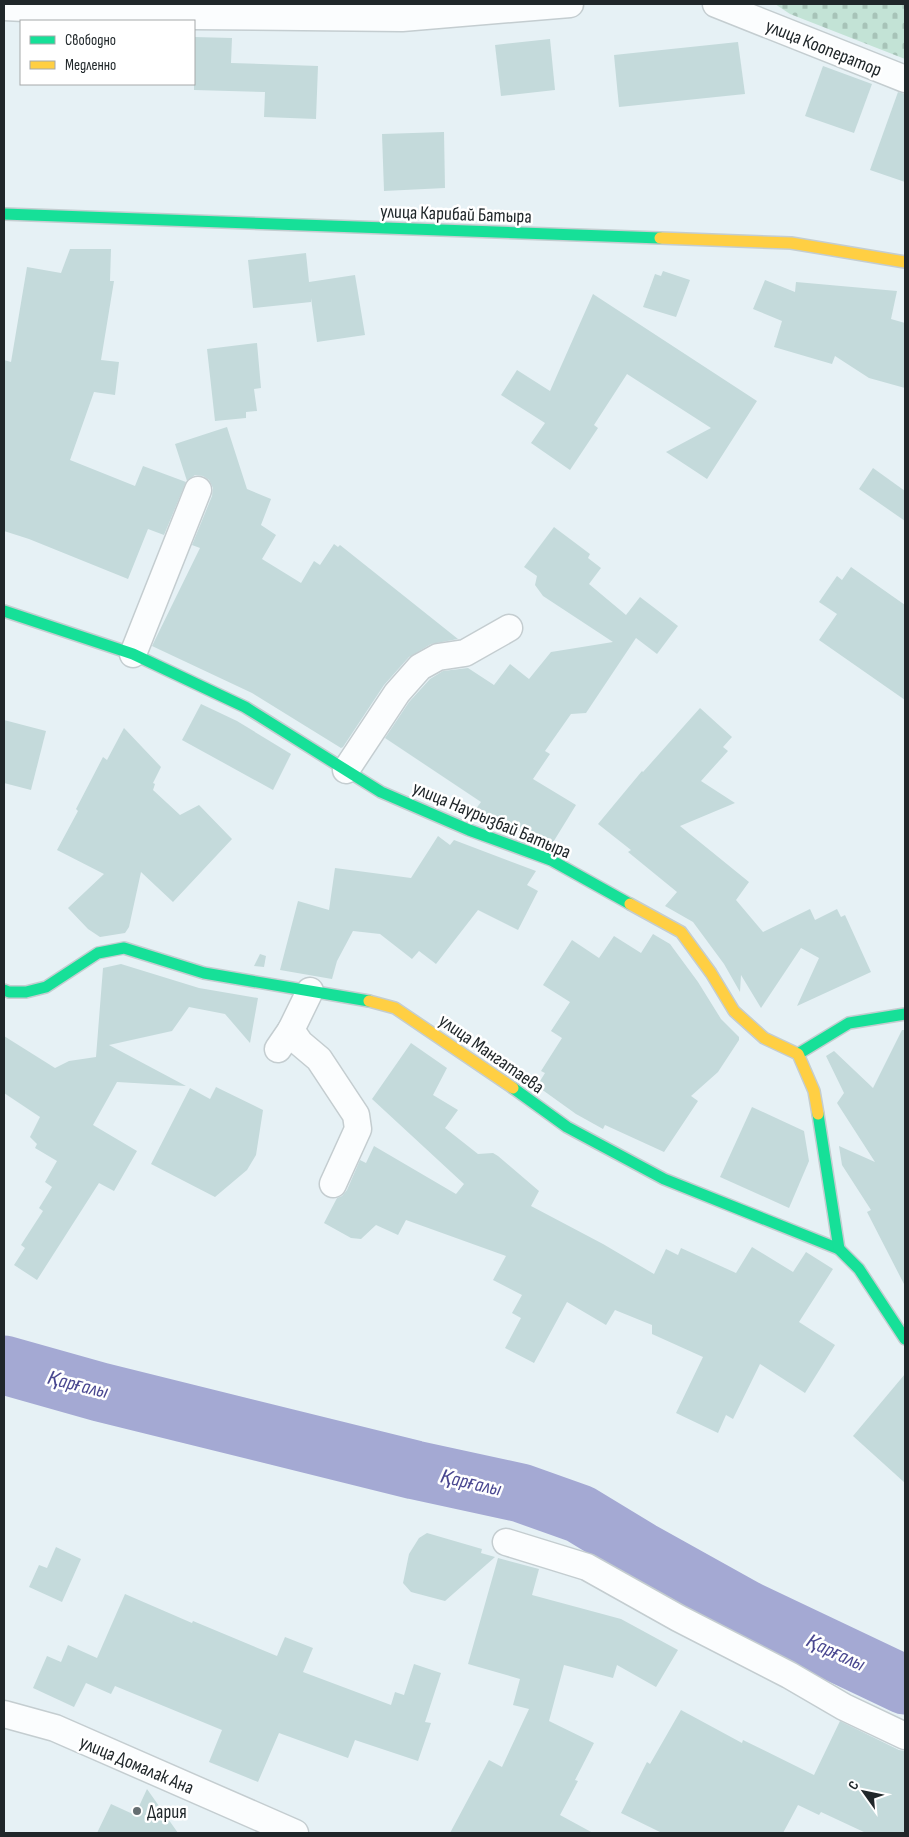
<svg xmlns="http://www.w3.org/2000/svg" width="909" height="1837" font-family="'Sofia Sans Condensed',sans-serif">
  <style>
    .cemetery { fill: url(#cemetery-stones) }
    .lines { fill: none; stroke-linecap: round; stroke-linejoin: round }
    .river { stroke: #a4a9d3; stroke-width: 59 }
    .building { fill: #c4dadb }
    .street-casing { stroke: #c4cdd0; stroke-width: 29 }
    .fast-casing { stroke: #c4cdd0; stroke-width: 14 }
    .slow-casing { stroke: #c4cdd0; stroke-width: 14 }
    .street { stroke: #fbfdfe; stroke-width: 26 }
    .fast { stroke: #16e098; stroke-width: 11 }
    .slow { stroke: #ffcf43; stroke-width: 11 }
    .poi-dot { fill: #656e71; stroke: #fff; stroke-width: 2 }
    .labels { text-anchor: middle; stroke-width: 5; stroke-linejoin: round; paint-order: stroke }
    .street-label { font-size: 19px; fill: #20272a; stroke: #fff }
    .poi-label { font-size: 19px; fill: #20272a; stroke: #fff; text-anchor: start }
    .water-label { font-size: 20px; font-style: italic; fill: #494790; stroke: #fff }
  </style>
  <defs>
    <pattern id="cemetery-stones" width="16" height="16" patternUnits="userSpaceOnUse" patternTransform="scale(1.25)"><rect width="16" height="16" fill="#c3e3d6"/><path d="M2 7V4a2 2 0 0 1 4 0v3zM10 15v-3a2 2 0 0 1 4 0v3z" fill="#a7c3b8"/></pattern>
  </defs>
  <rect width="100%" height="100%" fill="#e6f1f5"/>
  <path class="cemetery" d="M775,4H905V59L790,14Z"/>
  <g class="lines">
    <path class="river" d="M4,1365L100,1392L415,1470L521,1493L580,1514L641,1551L747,1610L905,1685"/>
  </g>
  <g class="building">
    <path d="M194,37L232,38L231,63L318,66L316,119L264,117L265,92L194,90Z"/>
    <path d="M550,39L555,90L501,96L495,45Z"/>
    <path d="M738,42L745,94L619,107L614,55Z"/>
    <path d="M823,66L872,84L854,133L805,116Z"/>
    <path d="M898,92L905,94V182L870,170Z"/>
    <path d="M444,132L445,188L384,191L382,134Z"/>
    <path d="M70,249H111L110,281H114L101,360L119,362L115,395L94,392L70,460L135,486L143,466L186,482L164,535L148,529L128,579L29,539L4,531V360L11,362L27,267L61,273Z"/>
    <path d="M306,253L309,282L355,275L365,335L317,342L311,298V302L253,308L248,260Z"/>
    <path d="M663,271L690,280L676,317L643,307L655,274L661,276Z"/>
    <path d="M765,280L795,292L796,282L897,291L891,319L905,323V388L869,378L835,356L832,364L774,347L782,321L753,309Z"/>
    <path d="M593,294L757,401L707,479L666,452L711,428L627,374L594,425L598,428L570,470L531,443L545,423L501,395L517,370L550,391Z"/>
    <path d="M257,343L261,388L254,389L257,411L246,412V418L215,421L207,349Z"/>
    <path d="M227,427L247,489L271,499L261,525L276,535L262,559L301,583L314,561L320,565L334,544L338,547L340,545L458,639L431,644L409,657L384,685L343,747L341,748L252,693L152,646L200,548L192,545L212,496L213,488L209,480L203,476L195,475L187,481L175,444Z"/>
    <path d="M873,468L905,491V521L859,489Z"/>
    <path d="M554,527L590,554L588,558L601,568L589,584L626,615L640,597L678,626L657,654L636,638L586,713L571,714L545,751L550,754L533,779L576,805L552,844L472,814L481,802L385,738L409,702L430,679L443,671L468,668L494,685L510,664L529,679L551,652L613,642L543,596L535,585L537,576L524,567Z"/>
    <path d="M851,567L905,605V700L819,640L837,614L819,602L837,576L842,580Z"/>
    <path d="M201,704L237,721L291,754L273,790L182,740Z"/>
    <path d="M700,708L732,737L723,747L728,751L701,781L735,803L680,826L749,882L736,900L763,932L810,909L815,920L837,909L841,917L845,915L871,972L797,1006L819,958L801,948L761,1008L741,975L740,992L724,964L693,922L665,906L677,892L628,852L631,850L598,824L642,771L643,772Z"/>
    <path d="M4,720L46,731L31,790L4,783Z"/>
    <path d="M124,728L161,767L153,783L155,784L153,790L180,815L199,805L232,839L173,902L141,872L129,927L125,933L100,937L88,929L68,908L104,874L57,850L78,811L76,809L103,757L107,760Z"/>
    <path d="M438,836L450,845L454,840L536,871L527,885L538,891L518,930L478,910L436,964L419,951L412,959L380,934L353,931L337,961L332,979L280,970L298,901L329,910L335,868L411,878Z"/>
    <path d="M653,934L670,944L698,982L721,1019L739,1037V1040L718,1072L691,1096L698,1101L664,1152L605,1125L603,1129L576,1114L537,1086L545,1073L541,1071L562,1038L551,1031L570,1002L543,985L572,940L599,958L614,936L641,953Z"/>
    <path d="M260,954L266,956L264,967L254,966Z"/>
    <path d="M121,964L199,988L258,998L250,1043L225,1014L189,1007L172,1031L109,1045L186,1086L117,1082L93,1125L137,1151L114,1191L99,1183L37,1280L14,1265L25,1248L21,1245L43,1211L39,1208L52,1187L45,1182L57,1161L35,1148L37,1144L30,1137L40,1117L4,1093V1036L55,1068L69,1061L96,1057L103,968Z"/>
    <path d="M902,1030H905V1286L867,1212L871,1210L842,1165L839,1146L875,1162L837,1103L844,1093L826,1056L834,1051L873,1088Z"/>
    <path d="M411,1043L447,1068L433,1095L458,1110L445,1128L478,1154L493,1153L498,1156L539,1191L531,1206L603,1244L654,1274L666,1249L678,1255L681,1248L736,1273L752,1247L793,1272L806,1252L833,1269L799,1322L835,1345L805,1393L760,1364L733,1419L726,1415L718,1433L676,1413L703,1357L652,1334V1325L615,1310L606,1325L567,1302L534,1363L505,1348L521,1318L512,1313L522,1295L493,1280L506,1256L406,1220L398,1235L376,1225L361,1239L351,1238L324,1223L337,1198L342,1196L347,1190L360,1160L366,1163L374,1146L456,1194L464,1184L372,1099Z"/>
    <path d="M216,1087L263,1110L256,1155L247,1170L215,1197L151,1164L190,1088L210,1099Z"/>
    <path d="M752,1107L804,1131L809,1161L789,1208L720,1177Z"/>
    <path d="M905,1374V1483L853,1436Z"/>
    <path d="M427,1533L482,1549L481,1553L495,1557L445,1601L411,1592L403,1583L409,1554L419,1538Z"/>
    <path d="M56,1547L81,1559L62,1602L29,1587L39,1565L47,1568Z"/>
    <path d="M498,1558L539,1569L532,1595L621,1619L678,1650L656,1687L617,1665L613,1678L564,1665L549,1721L594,1743L575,1780L578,1781L560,1815L593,1833H450L489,1760L502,1767L529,1709L513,1705L520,1679L468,1664Z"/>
    <path d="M125,1594L192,1623L193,1621L277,1656L285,1637L313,1648L303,1672L391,1705L395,1692L404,1695L414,1664L441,1673L425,1722L431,1723L418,1761L355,1740L348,1758L279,1733L258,1782L209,1762L222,1730L115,1686L111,1694L86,1683L74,1707L33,1688L47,1656L61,1662L68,1645L97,1658Z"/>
    <path d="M681,1710L742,1743L743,1740L814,1775L840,1721L899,1750L905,1751V1833H866L821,1812L819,1815L798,1805L783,1833H662L621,1813L647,1762L650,1764Z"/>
    <path d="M147,1789L178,1833H97L111,1804L135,1815Z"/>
  </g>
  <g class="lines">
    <defs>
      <g id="street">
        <path d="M716,4L905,79"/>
        <path d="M4,7L191,16L402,18L570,4"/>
        <path d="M133,654L198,490"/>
        <path d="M346,770L397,693L420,667L438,657L465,653L509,628"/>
        <path d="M291,1030L300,1043L319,1059L356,1115L358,1129L333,1184"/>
        <path d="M278,1049L291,1030L310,991"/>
        <path d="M506,1542L587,1567L678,1618L789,1675L844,1707L905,1736"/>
        <path d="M4,1714L55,1728L295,1833"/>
      </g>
      <g id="fast">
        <path d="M4,214L660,238"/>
        <path d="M4,611L133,654L245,707L381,792L469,830L551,860L630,904"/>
        <path d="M4,990L9,992H26L46,987L98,953L124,948L204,973L369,1001"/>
        <path d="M798,1054L849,1023L905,1014"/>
        <path d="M513,1088L567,1127L664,1179L839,1249L859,1269L905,1339"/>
        <path d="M818,1114L839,1249"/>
      </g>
      <g id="slow">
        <path d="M660,238L791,243L905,262"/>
        <path d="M630,904L681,932L711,973L734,1011L764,1038L798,1054L814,1091L818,1114"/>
        <path d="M369,1001L395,1008L513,1088"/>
      </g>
    </defs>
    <use href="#street" class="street-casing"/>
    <use href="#fast" class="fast-casing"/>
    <use href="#slow" class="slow-casing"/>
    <use href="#street" class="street"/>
    <use href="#fast" class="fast"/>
    <use href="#slow" class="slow"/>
  </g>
  <circle class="poi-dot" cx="137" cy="1811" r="5"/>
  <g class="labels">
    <g class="street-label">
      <text transform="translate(824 47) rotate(22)" y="7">улица Кооператор</text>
      <text transform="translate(456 213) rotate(2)" y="7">улица Карибай Батыра</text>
      <text transform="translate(492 819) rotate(23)" y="7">улица Наурызбай Батыра</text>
      <text transform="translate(492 1053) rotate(35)" y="7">улица Мангатаева</text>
      <text transform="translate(137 1764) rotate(23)" y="7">улица Домалак Ана</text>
    </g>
    <g class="poi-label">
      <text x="147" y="1818">Дария</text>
    </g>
    <g class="water-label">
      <text transform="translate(78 1384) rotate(14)" y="7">Қарғалы</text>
      <text transform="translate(471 1482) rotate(13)" y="7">Қарғалы</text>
      <text transform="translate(836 1652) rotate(25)" y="7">Қарғалы</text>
    </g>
  </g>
  <rect width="909" height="1837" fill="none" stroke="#20272a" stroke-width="10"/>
  <rect x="20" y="20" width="175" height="65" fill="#ffffff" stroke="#a6a9aa"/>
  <rect x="30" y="36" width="25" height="8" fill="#16e098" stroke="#a6a9aa"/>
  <text x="65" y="45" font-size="15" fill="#20272a">Свободно</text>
  <rect x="30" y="61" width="25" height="8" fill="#ffcf43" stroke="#a6a9aa"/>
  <text x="65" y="70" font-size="15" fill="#20272a">Медленно</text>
  <g transform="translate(864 1792) rotate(303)" stroke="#ffffff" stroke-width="4" paint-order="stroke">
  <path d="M0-4L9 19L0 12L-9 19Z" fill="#20272a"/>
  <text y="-8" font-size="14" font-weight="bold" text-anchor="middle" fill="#20272a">С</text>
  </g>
</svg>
